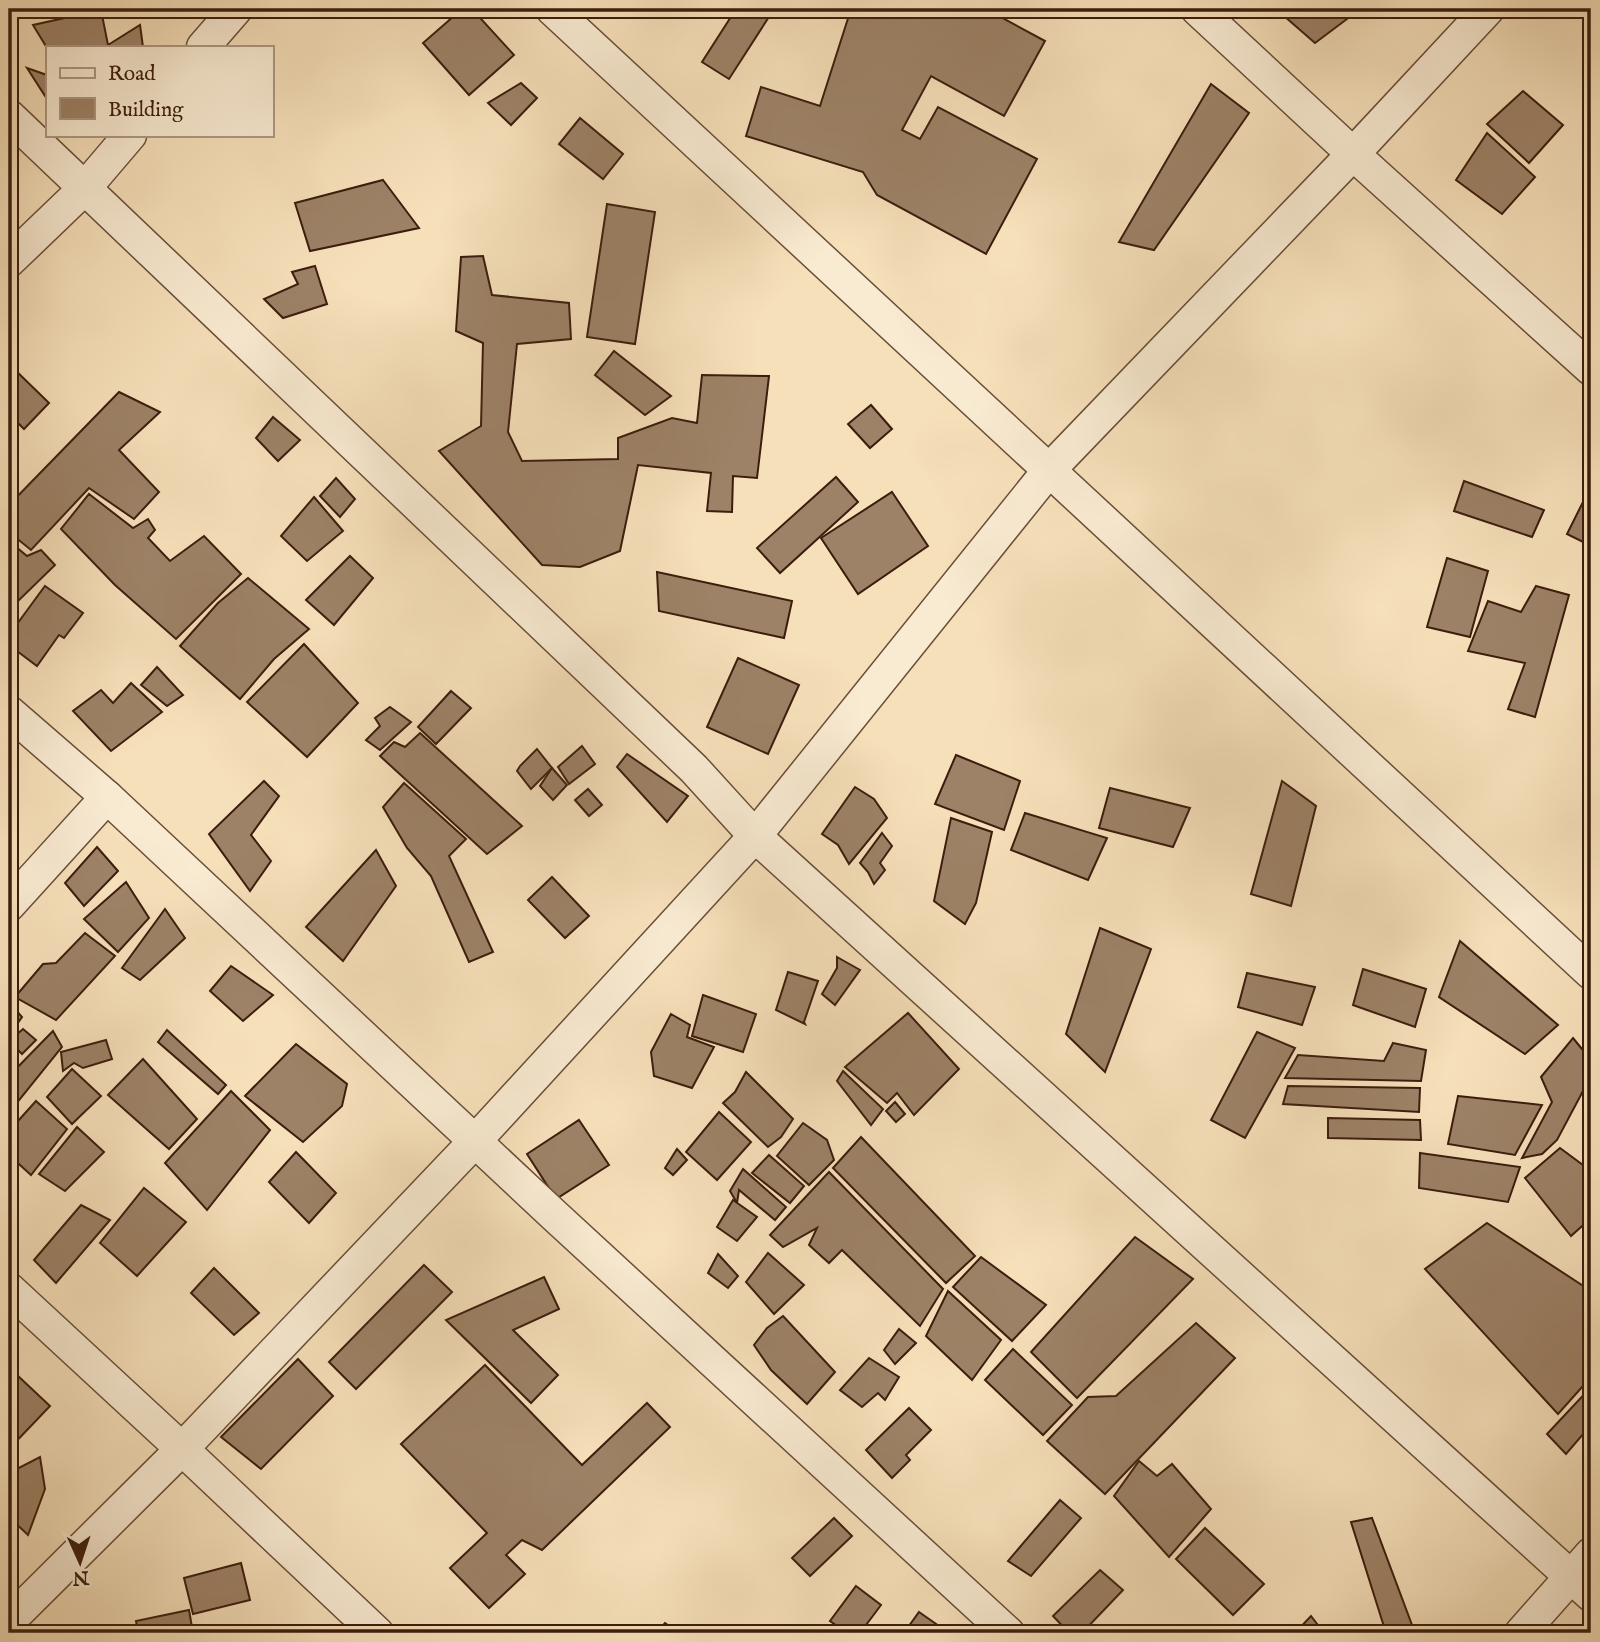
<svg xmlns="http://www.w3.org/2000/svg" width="1600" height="1642" font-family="'IM FELL English',serif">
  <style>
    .building { fill: #9d8267; stroke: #3c1d0d; stroke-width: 2 }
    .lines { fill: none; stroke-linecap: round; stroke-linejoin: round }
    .minor-casing { stroke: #6a4e38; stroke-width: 35 }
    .minor { stroke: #f9ebd2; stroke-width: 32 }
  </style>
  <rect width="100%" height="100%" fill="#f6e0ba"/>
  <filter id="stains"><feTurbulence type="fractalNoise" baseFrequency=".00286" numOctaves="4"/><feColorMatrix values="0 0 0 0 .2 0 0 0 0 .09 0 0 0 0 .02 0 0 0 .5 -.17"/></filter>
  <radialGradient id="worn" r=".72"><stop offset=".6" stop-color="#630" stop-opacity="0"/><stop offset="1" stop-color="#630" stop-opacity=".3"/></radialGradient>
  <g class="building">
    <path d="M462,9H472L514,55L469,95L423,43Z"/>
    <path d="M736,9H774L729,79L702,62Z"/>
    <path d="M851,9H986L1045,41L1004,116L931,76L902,130L920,139L938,107L1037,159L986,254L877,195L863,172L746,136L761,87L820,106Z"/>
    <path d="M1276,9H1343L1351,16L1315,43Z"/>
    <path d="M101,10L108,45L140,25L143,47L47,48L33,25Z"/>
    <path d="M27,68L47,75V99Z"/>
    <path d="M521,83L537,98L511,125L488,103Z"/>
    <path d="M1211,84L1249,113L1154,250L1119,242Z"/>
    <path d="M1523,91L1563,125L1529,163L1487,124Z"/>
    <path d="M580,118L623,154L603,179L559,144Z"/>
    <path d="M1487,133L1535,177L1502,214L1456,180Z"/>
    <path d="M383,180L419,228L310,251L295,203Z"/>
    <path d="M607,204L655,212L635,344L587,337Z"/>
    <path d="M483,256L492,295L569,303L571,339L517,344L508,432L522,461L618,459V438L672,418L697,423L702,375L769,376L757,478L733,476L732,512L707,511L711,473L638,465L620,551L580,567L542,565L439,451L481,426L483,343L456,331L461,257Z"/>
    <path d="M315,266L327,304L283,318L264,299L298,284L292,272Z"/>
    <path d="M614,351L671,396L645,415L595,375Z"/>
    <path d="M9,364L49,403L24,429L9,414Z"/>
    <path d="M119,392L160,412L119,450L159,492L134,519L89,488L31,550L9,532V505Z"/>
    <path d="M871,405L892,429L870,448L848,424Z"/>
    <path d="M273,417L300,440L278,461L256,438Z"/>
    <path d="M836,477L858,502L780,573L757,548Z"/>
    <path d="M336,478L355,499L340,517L320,496Z"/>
    <path d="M1464,481L1544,510L1532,537L1454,511Z"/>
    <path d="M1591,486V546L1567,534Z"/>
    <path d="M892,492L928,546L858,594L821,538Z"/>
    <path d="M89,494L133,528L148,519L155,530L148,538L170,561L204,536L241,574L176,639L115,585L61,529Z"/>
    <path d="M314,497L343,531L307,561L281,536Z"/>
    <path d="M9,541L27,556L41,550L55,565L15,604L9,600Z"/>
    <path d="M350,556L373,578L334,625L306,600Z"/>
    <path d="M1447,558L1488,571L1470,637L1427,627Z"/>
    <path d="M657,572L792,601L784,638L659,611Z"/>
    <path d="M248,578L309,629L274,659L240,699L180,646L218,603Z"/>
    <path d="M45,586L83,613L64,638L59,635L37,666L9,645V635Z"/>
    <path d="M1536,586L1569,595L1535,717L1508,709L1525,663L1468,651L1488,601L1521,612Z"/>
    <path d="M304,644L358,703L307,757L247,702Z"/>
    <path d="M738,658L799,685L768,754L707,727Z"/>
    <path d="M157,667L183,695L167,706L141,685Z"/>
    <path d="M131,683L162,712L111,751L73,711L101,690L113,703Z"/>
    <path d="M451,691L471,708L436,744L418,727Z"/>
    <path d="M390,707L411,722L380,750L366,740L380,726L375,718Z"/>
    <path d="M420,733L522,826L487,854L380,756L394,742L405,747Z"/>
    <path d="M582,746L595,764L569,784L558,767Z"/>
    <path d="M537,749L552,768L531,789L517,771L520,766Z"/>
    <path d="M627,754L688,796L667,822L617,767Z"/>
    <path d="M956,755L1020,781L1004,830L935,804Z"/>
    <path d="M552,768L567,785L553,800L540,786Z"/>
    <path d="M264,781L279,796L251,835L271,861L250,891L209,834Z"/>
    <path d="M1282,781L1316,806L1291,906L1251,894Z"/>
    <path d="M404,783L466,839L449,856L493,952L469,962L431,876L407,848L383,807Z"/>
    <path d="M855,787L874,799L887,818L849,864L838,845L822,834Z"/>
    <path d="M1110,788L1190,808L1173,847L1099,828Z"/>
    <path d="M588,789L602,805L589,816L575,800Z"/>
    <path d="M1025,813L1107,838L1088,880L1011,850Z"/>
    <path d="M951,818L992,832L976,903L965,924L934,901Z"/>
    <path d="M882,833L892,846L880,863L885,870L874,884L868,872L860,863Z"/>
    <path d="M97,847L118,871L84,906L65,883Z"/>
    <path d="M376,850L396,886L343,961L306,927Z"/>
    <path d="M552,877L589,916L565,938L528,900Z"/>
    <path d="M126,882L149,918L118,952L84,919Z"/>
    <path d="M165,909L185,938L140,980L122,968Z"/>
    <path d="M1100,928L1151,949L1105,1072L1066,1034Z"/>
    <path d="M85,933L115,956L56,1020L15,997L43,964L56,963Z"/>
    <path d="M1460,941L1558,1025L1525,1054L1439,997Z"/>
    <path d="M837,957L860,970L835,1005L822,994L837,968Z"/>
    <path d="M231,966L273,995L243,1021L210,991Z"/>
    <path d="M1363,969L1426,989L1415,1027L1353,1005Z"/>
    <path d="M788,972L818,981L804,1022L805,1024L776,1010Z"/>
    <path d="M1247,973L1315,987L1302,1025L1238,1007Z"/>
    <path d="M703,995L756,1014L743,1052L692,1036Z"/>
    <path d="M9,1002L22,1017L10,1034L9,1033Z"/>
    <path d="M908,1013L959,1069L914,1115L897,1093L887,1103L845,1067Z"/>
    <path d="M671,1014L690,1025L687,1037L714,1047L692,1088L654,1076L651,1052Z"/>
    <path d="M23,1029L36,1040L22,1054L9,1041Z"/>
    <path d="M167,1030L226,1085L218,1094L158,1042Z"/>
    <path d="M53,1031L62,1047L16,1104L9,1096V1076Z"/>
    <path d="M1257,1032L1295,1048L1245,1138L1211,1120Z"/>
    <path d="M1573,1038L1591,1060V1076L1557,1140L1542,1154L1522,1158L1552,1102L1541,1077Z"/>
    <path d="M106,1040L112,1059L83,1068L74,1063L63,1071L61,1052Z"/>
    <path d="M1393,1043L1426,1050L1421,1081L1285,1078L1298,1055L1384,1061Z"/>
    <path d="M296,1044L347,1084L342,1106L303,1142L245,1096Z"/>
    <path d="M143,1059L197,1119L169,1149L108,1095Z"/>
    <path d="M72,1069L101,1096L72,1124L47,1097Z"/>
    <path d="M843,1071L883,1109L871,1125L837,1081Z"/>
    <path d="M746,1072L793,1119L781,1137L768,1147L723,1103L735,1092Z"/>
    <path d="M1288,1086L1420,1088L1419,1112L1283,1104Z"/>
    <path d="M231,1091L270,1130L207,1210L165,1163Z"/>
    <path d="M1458,1096L1542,1105L1515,1155L1448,1144Z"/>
    <path d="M36,1101L67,1129L31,1175L9,1155V1131Z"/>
    <path d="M895,1102L905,1114L896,1122L886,1111Z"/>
    <path d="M719,1112L751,1142L717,1180L686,1152Z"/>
    <path d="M1328,1118L1420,1120L1421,1140L1328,1138Z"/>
    <path d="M579,1120L609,1165L556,1199L527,1154Z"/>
    <path d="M803,1123L827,1140L834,1160L809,1185L777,1156Z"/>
    <path d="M77,1127L104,1152L65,1191L39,1174Z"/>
    <path d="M861,1137L975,1256L946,1283L833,1168Z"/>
    <path d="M1560,1148L1591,1171V1218L1571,1236L1525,1178Z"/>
    <path d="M677,1149L687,1160L673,1175L665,1168Z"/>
    <path d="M296,1152L336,1193L309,1223L269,1182Z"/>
    <path d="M1420,1153L1520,1167L1508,1202L1419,1188Z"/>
    <path d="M769,1155L804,1186L790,1203L752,1173Z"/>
    <path d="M743,1169L786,1207L775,1220L739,1190L737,1203L730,1191Z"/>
    <path d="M829,1172L943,1289L920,1326L842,1250L829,1263L809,1245L817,1228L783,1247L770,1235Z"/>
    <path d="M144,1188L186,1222L137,1276L100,1243Z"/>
    <path d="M733,1200L757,1217L737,1241L717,1227Z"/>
    <path d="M81,1205L110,1220L56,1283L34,1260Z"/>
    <path d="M1487,1223L1591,1291V1377L1558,1414L1425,1269Z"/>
    <path d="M1135,1237L1193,1279L1077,1398L1031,1352Z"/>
    <path d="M768,1253L804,1285L774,1314L746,1282Z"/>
    <path d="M718,1254L738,1276L728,1288L708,1273Z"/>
    <path d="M981,1257L1046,1305L1012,1341L953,1287Z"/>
    <path d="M424,1265L452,1292L356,1389L329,1362Z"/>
    <path d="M214,1268L259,1313L234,1335L191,1293Z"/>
    <path d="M544,1277L559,1309L513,1330L558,1375L531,1403L446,1320Z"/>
    <path d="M948,1291L1001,1340L972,1380L926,1336Z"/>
    <path d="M783,1316L835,1372L807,1404L771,1370L754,1345L767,1328Z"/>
    <path d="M1196,1323L1235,1358L1105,1494L1047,1441L1088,1397L1116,1396Z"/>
    <path d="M899,1329L916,1343L895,1364L884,1350Z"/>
    <path d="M1013,1349L1072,1405L1043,1435L985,1380Z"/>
    <path d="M869,1358L899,1377L885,1400L878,1393L862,1407L840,1390Z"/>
    <path d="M298,1359L333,1396L261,1469L221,1437Z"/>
    <path d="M485,1365L582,1465L647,1403L670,1427L542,1550L522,1540L506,1555L525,1574L489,1608L450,1568L487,1533L401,1444Z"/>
    <path d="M17,1375L50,1406L9,1449V1385Z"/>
    <path d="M1591,1387V1425L1566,1454L1547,1434Z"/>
    <path d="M909,1408L931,1430L906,1455L910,1460L892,1478L866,1450Z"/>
    <path d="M40,1457L45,1489L28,1535L9,1517V1464L15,1470Z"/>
    <path d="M1139,1461L1157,1476L1172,1464L1211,1509L1169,1557L1114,1496Z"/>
    <path d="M1060,1500L1081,1518L1031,1576L1008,1561Z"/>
    <path d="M834,1518L852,1536L810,1576L792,1558Z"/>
    <path d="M1372,1518L1415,1633H1386L1351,1522Z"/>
    <path d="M1205,1528L1264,1584L1233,1615L1176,1559Z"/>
    <path d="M241,1563L250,1600L193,1614L184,1578Z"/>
    <path d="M1100,1570L1123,1590L1082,1633H1069L1053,1616Z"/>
    <path d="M856,1586L881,1605L860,1633H847L830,1621Z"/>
    <path d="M189,1610L193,1633H138L136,1621Z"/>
    <path d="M919,1612L949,1633H904Z"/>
    <path d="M1311,1616L1324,1633H1295Z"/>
    <path d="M665,1623L679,1633H656Z"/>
  </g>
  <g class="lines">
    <defs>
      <g id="minor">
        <path d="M552,9L1591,973"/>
        <path d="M1197,9L1353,154L1591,369"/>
        <path d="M203,47L236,9"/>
        <path d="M9,116L694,769L755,836L1591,1595"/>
        <path d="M9,261L84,189L130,135"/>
        <path d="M9,712L107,797L555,1216L1008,1633"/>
        <path d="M9,905L107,797"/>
        <path d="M9,1289L182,1449L377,1633"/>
        <path d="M9,1621L182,1449L476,1140L755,836L1050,469L1353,154L1488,9"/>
        <path d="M1521,1633L1591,1554"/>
      </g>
    </defs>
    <use href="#minor" class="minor-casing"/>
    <use href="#minor" class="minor"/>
  </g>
  <rect width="1600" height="1642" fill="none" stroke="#f6e0ba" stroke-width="35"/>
  <rect x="10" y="10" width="1579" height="1621" fill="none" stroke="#3c1d0d" stroke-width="3.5"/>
  <rect x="18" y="18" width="1565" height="1607" fill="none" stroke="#3c1d0d" stroke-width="2"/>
  <rect x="46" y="46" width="228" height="91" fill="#f9ebd2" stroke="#ad9983" stroke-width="2"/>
  <rect x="60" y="68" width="35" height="10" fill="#f9ebd2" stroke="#ad9983" stroke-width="2"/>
  <text x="108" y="80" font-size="21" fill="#3c1d0d">Road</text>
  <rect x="60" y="98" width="35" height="21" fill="#9d8267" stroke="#ad9983" stroke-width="2"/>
  <text x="108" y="116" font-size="21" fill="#3c1d0d">Building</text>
  <g transform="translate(80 1562) rotate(177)" stroke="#f9ebd2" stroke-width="5" paint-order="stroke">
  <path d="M0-5L12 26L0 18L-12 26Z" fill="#3c1d0d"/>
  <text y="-10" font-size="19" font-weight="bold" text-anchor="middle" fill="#3c1d0d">N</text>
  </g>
  <rect width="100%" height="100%" filter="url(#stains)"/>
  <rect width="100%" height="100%" fill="url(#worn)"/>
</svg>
